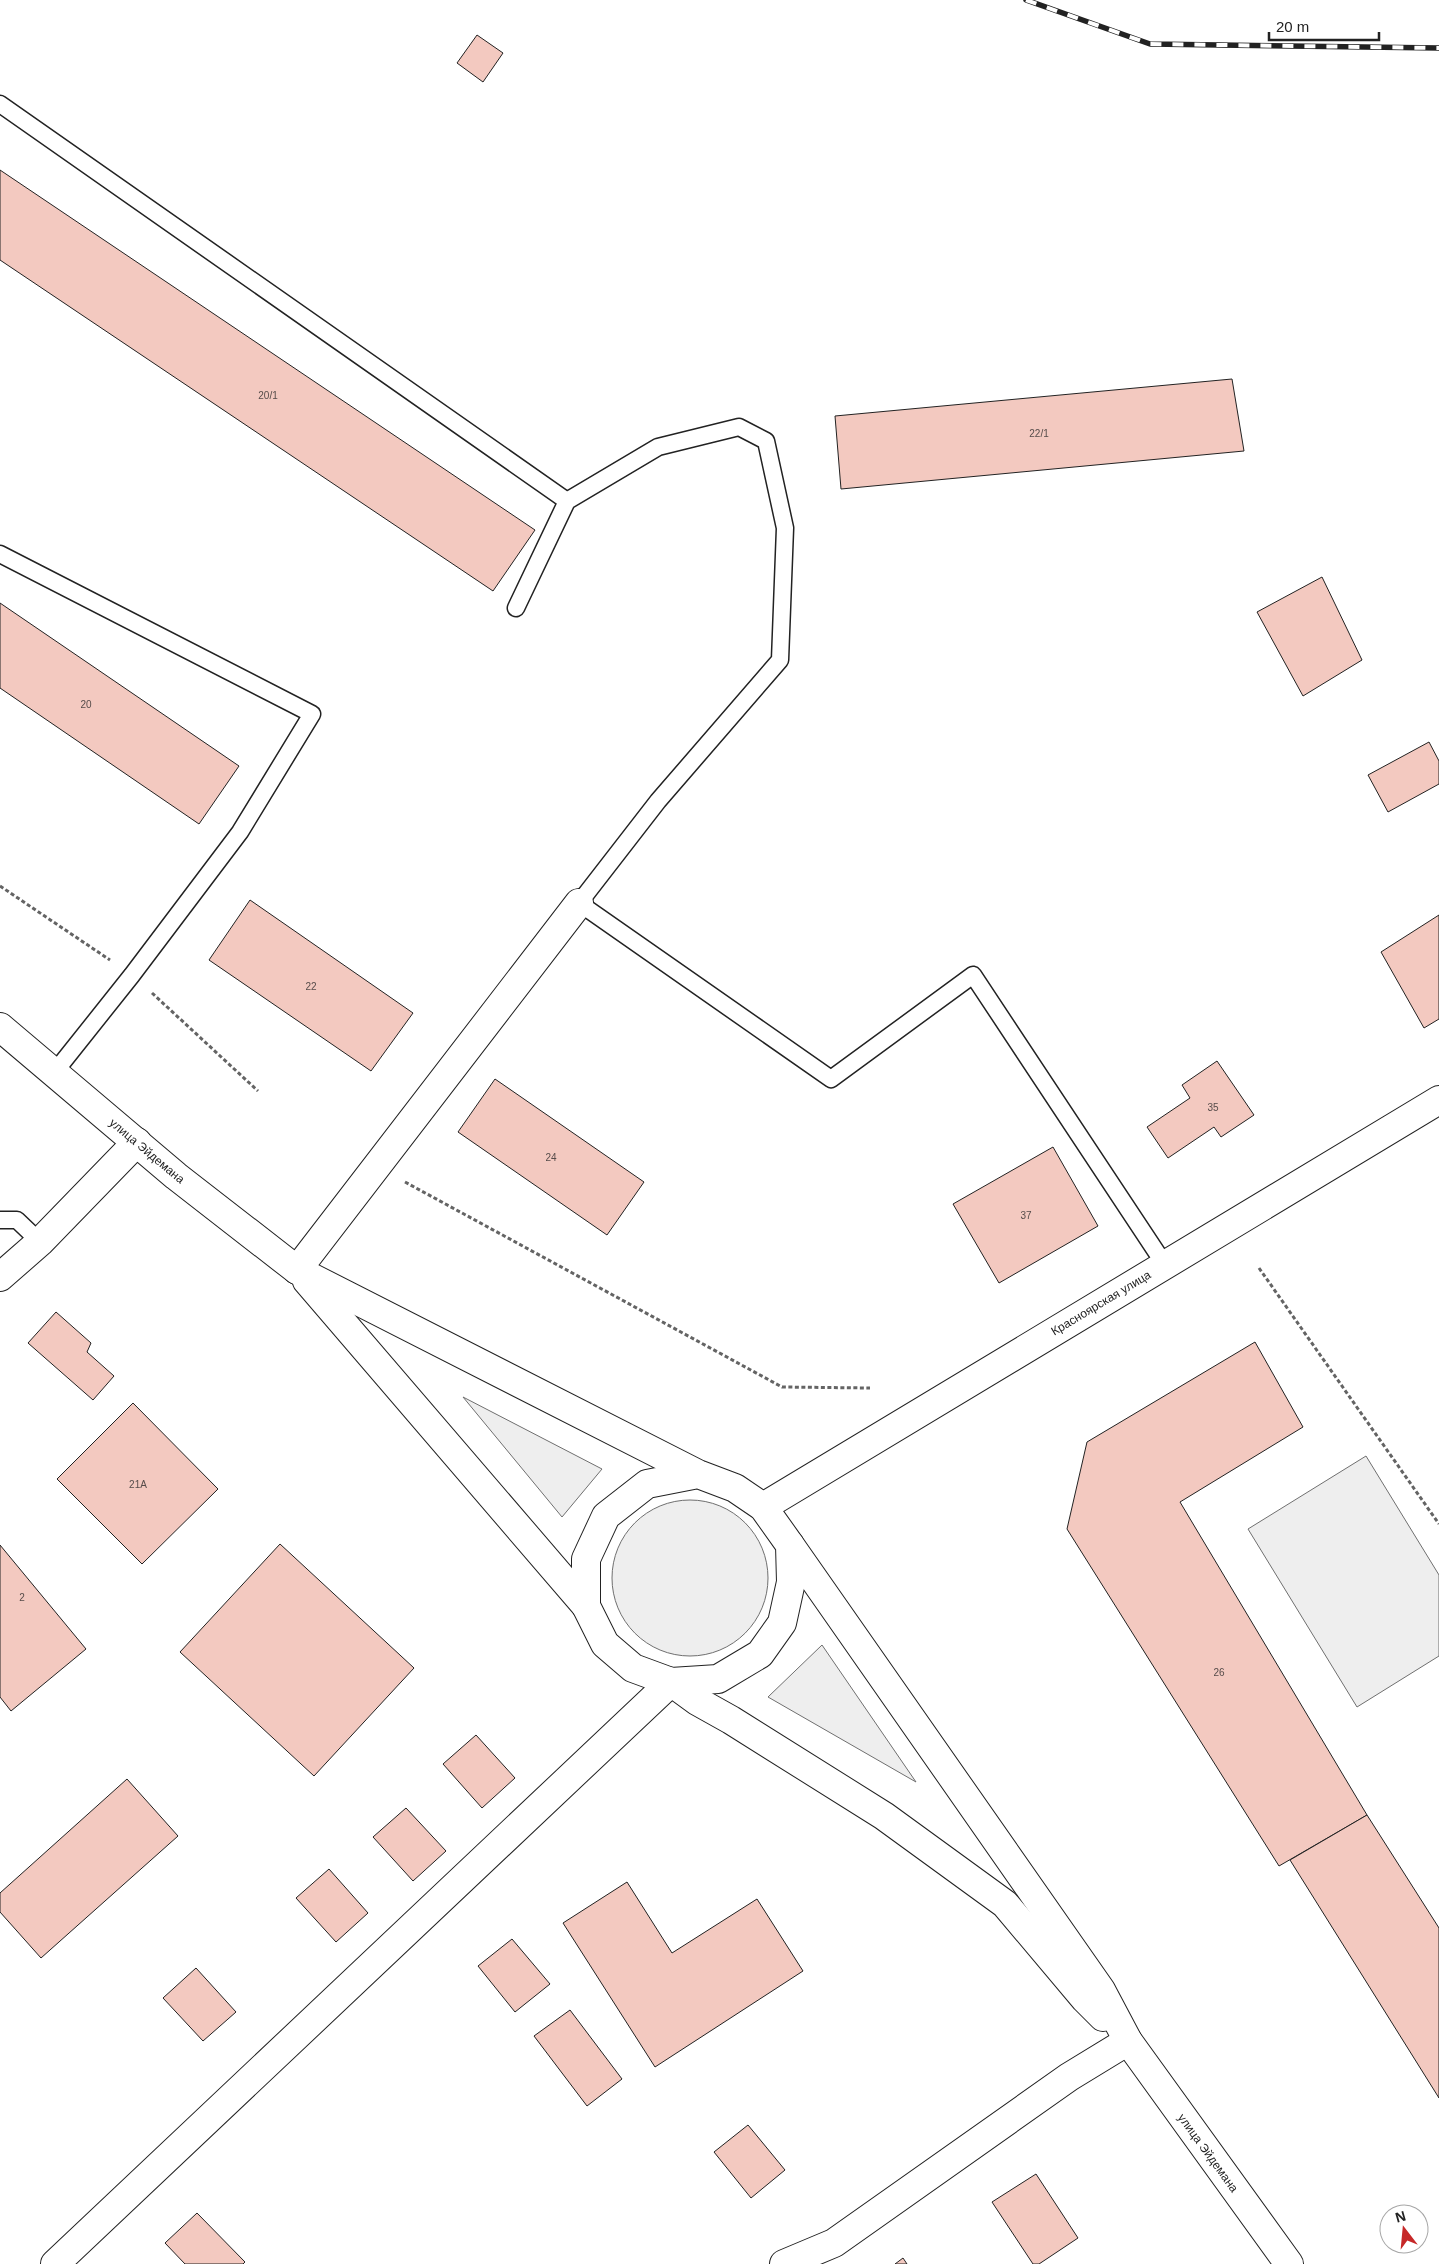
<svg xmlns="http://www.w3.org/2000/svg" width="1439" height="2264" font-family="Helvetica,sans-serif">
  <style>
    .green { fill: #eee; stroke: #6f6f6f }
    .building { fill: #f3c9c0; stroke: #222 }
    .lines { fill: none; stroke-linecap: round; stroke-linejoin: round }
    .service-casing { stroke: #222; stroke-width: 19 }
    .minor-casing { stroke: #222; stroke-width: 30 }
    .secondary-casing { stroke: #222; stroke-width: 30 }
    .path { stroke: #646464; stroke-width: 3; stroke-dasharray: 4 2.5; stroke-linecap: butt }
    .service { stroke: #fff; stroke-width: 16 }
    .minor { stroke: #fff; stroke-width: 28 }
    .secondary { stroke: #fff; stroke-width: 28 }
    .rail-casing { stroke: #222; stroke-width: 5.5 }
    .rail { stroke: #fff; stroke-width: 4; stroke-dasharray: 11; stroke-linecap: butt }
    .labels { text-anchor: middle; stroke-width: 4; stroke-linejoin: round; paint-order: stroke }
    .number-label { font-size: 10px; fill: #564c4a }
    .street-label { font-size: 12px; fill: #222; stroke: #fff }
  </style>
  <rect width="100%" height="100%" fill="#fff"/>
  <g class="green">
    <path d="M463,1397L602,1469L562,1517Z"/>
    <path d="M1366,1456L1439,1575V1656L1357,1707L1248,1529Z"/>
    <circle cx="690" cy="1578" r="78"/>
    <path d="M822,1645L916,1782L768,1697Z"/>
  </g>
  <g class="building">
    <path d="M477,35L503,53L483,82L457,63Z"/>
    <path d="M0,170L535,530L493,591L0,260Z"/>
    <path d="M1232,379L1244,451L841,489L835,416Z"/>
    <path d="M1322,577L1362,660L1303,696L1257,612Z"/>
    <path d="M0,603L239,766L199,824L0,688Z"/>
    <path d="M1429,742L1439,761V784L1388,812L1368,775Z"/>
    <path d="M250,900L413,1013L371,1071L209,960Z"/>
    <path d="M1439,915V1019L1424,1028L1381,952Z"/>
    <path d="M1217,1061L1254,1115L1221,1137L1214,1127L1168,1158L1147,1127L1190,1098L1182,1085Z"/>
    <path d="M495,1079L644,1182L607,1235L458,1132Z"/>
    <path d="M1053,1147L1098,1226L999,1283L953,1204Z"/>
    <path d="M56,1312L91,1343L87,1352L114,1376L93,1400L28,1343Z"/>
    <path d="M1255,1342L1303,1427L1180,1502L1367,1815L1279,1866L1067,1529L1087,1442Z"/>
    <path d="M133,1403L218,1489L142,1564L57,1479Z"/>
    <path d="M280,1544L414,1668L314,1776L180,1652Z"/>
    <path d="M0,1545L86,1649L11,1711L0,1697Z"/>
    <path d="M476,1735L515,1778L482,1808L443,1764Z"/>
    <path d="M127,1779L178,1836L41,1958L0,1912V1893Z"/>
    <path d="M406,1808L446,1851L413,1881L373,1837Z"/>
    <path d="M1367,1815L1439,1928V2098L1290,1860Z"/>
    <path d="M329,1869L368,1913L336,1942L296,1898Z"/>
    <path d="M627,1882L672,1953L757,1899L803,1971L655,2067L563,1923Z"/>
    <path d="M512,1939L550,1984L515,2012L478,1966Z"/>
    <path d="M196,1968L236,2012L203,2041L163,1998Z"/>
    <path d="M570,2010L622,2079L587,2106L534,2036Z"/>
    <path d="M748,2125L785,2170L751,2198L714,2152Z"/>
    <path d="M1036,2174L1078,2238L1039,2264H1033L992,2202Z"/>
    <path d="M197,2213L245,2262L243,2264H185L165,2243Z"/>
    <path d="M903,2258L907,2264H895Z"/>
  </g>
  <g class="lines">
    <defs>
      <g id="service">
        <path d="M0,104L567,501"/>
        <path d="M0,554L312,714L240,832L132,975L54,1073"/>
        <path d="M516,608L567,501L658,447L739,427L766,441L785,528L780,660L658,801L579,903L831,1079L973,975L1165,1265"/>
        <path d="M0,1220H17L40,1242"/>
      </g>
      <g id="minor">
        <path d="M297,1270L579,903"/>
        <path d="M0,1277L40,1242L137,1142"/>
        <path d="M763,1507L1439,1100"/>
        <path d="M55,2264L671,1682"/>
        <path d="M784,2264L834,2243L1069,2077L1128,2041"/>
      </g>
      <g id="secondary">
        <path d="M0,1027L176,1176L297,1270L698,1474L735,1488L763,1507L790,1545L791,1582L782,1623L760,1654L718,1679L671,1682L633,1668L605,1644L586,1606V1559L606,1516L647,1484L698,1474"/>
        <path d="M307,1281L586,1606"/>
        <path d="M790,1545L1101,1990L1128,2041L1289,2264"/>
        <path d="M671,1682L697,1701L731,1720L884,1816L1005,1904L1085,1999L1103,2017"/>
      </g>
    </defs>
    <use href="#service" class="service-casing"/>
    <use href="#minor" class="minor-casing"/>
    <use href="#secondary" class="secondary-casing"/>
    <g class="path">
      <path d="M0,886L110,960"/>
      <path d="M152,993L258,1091"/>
      <path d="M405,1182L782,1387L870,1388"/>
      <path d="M1259,1268L1439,1524"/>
    </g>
    <use href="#service" class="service"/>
    <use href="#minor" class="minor"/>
    <use href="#secondary" class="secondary"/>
    <defs>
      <path id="rail" d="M1026,0L1150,44L1439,48"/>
    </defs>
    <use href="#rail" class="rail-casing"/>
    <use href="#rail" class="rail"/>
  </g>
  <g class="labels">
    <g class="number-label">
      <text x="268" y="399">20/1</text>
      <text x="1039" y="437">22/1</text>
      <text x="86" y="708">20</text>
      <text x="311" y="990">22</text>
      <text x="1213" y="1111">35</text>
      <text x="551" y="1161">24</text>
      <text x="1026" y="1219">37</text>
      <text x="138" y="1488">21А</text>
      <text x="22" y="1601">2</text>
      <text x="1219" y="1676">26</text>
    </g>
    <g class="street-label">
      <text transform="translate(147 1151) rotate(40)" y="4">улица Эйдемана</text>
      <text transform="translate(1101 1303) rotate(-31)" y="4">Красноярская улица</text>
      <text transform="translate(1208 2153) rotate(54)" y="4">улица Эйдемана</text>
    </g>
  </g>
  <g transform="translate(1404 2229) rotate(344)"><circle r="24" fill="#ffffff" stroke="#a7a7a7"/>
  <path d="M0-4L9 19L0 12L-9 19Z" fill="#c62828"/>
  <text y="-8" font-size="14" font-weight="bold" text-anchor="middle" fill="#222222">N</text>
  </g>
  <path d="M1269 32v8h110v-8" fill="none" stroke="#222222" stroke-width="2.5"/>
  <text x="1276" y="32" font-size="15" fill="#222222" stroke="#ffffff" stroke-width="4" paint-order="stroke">20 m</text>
</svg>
